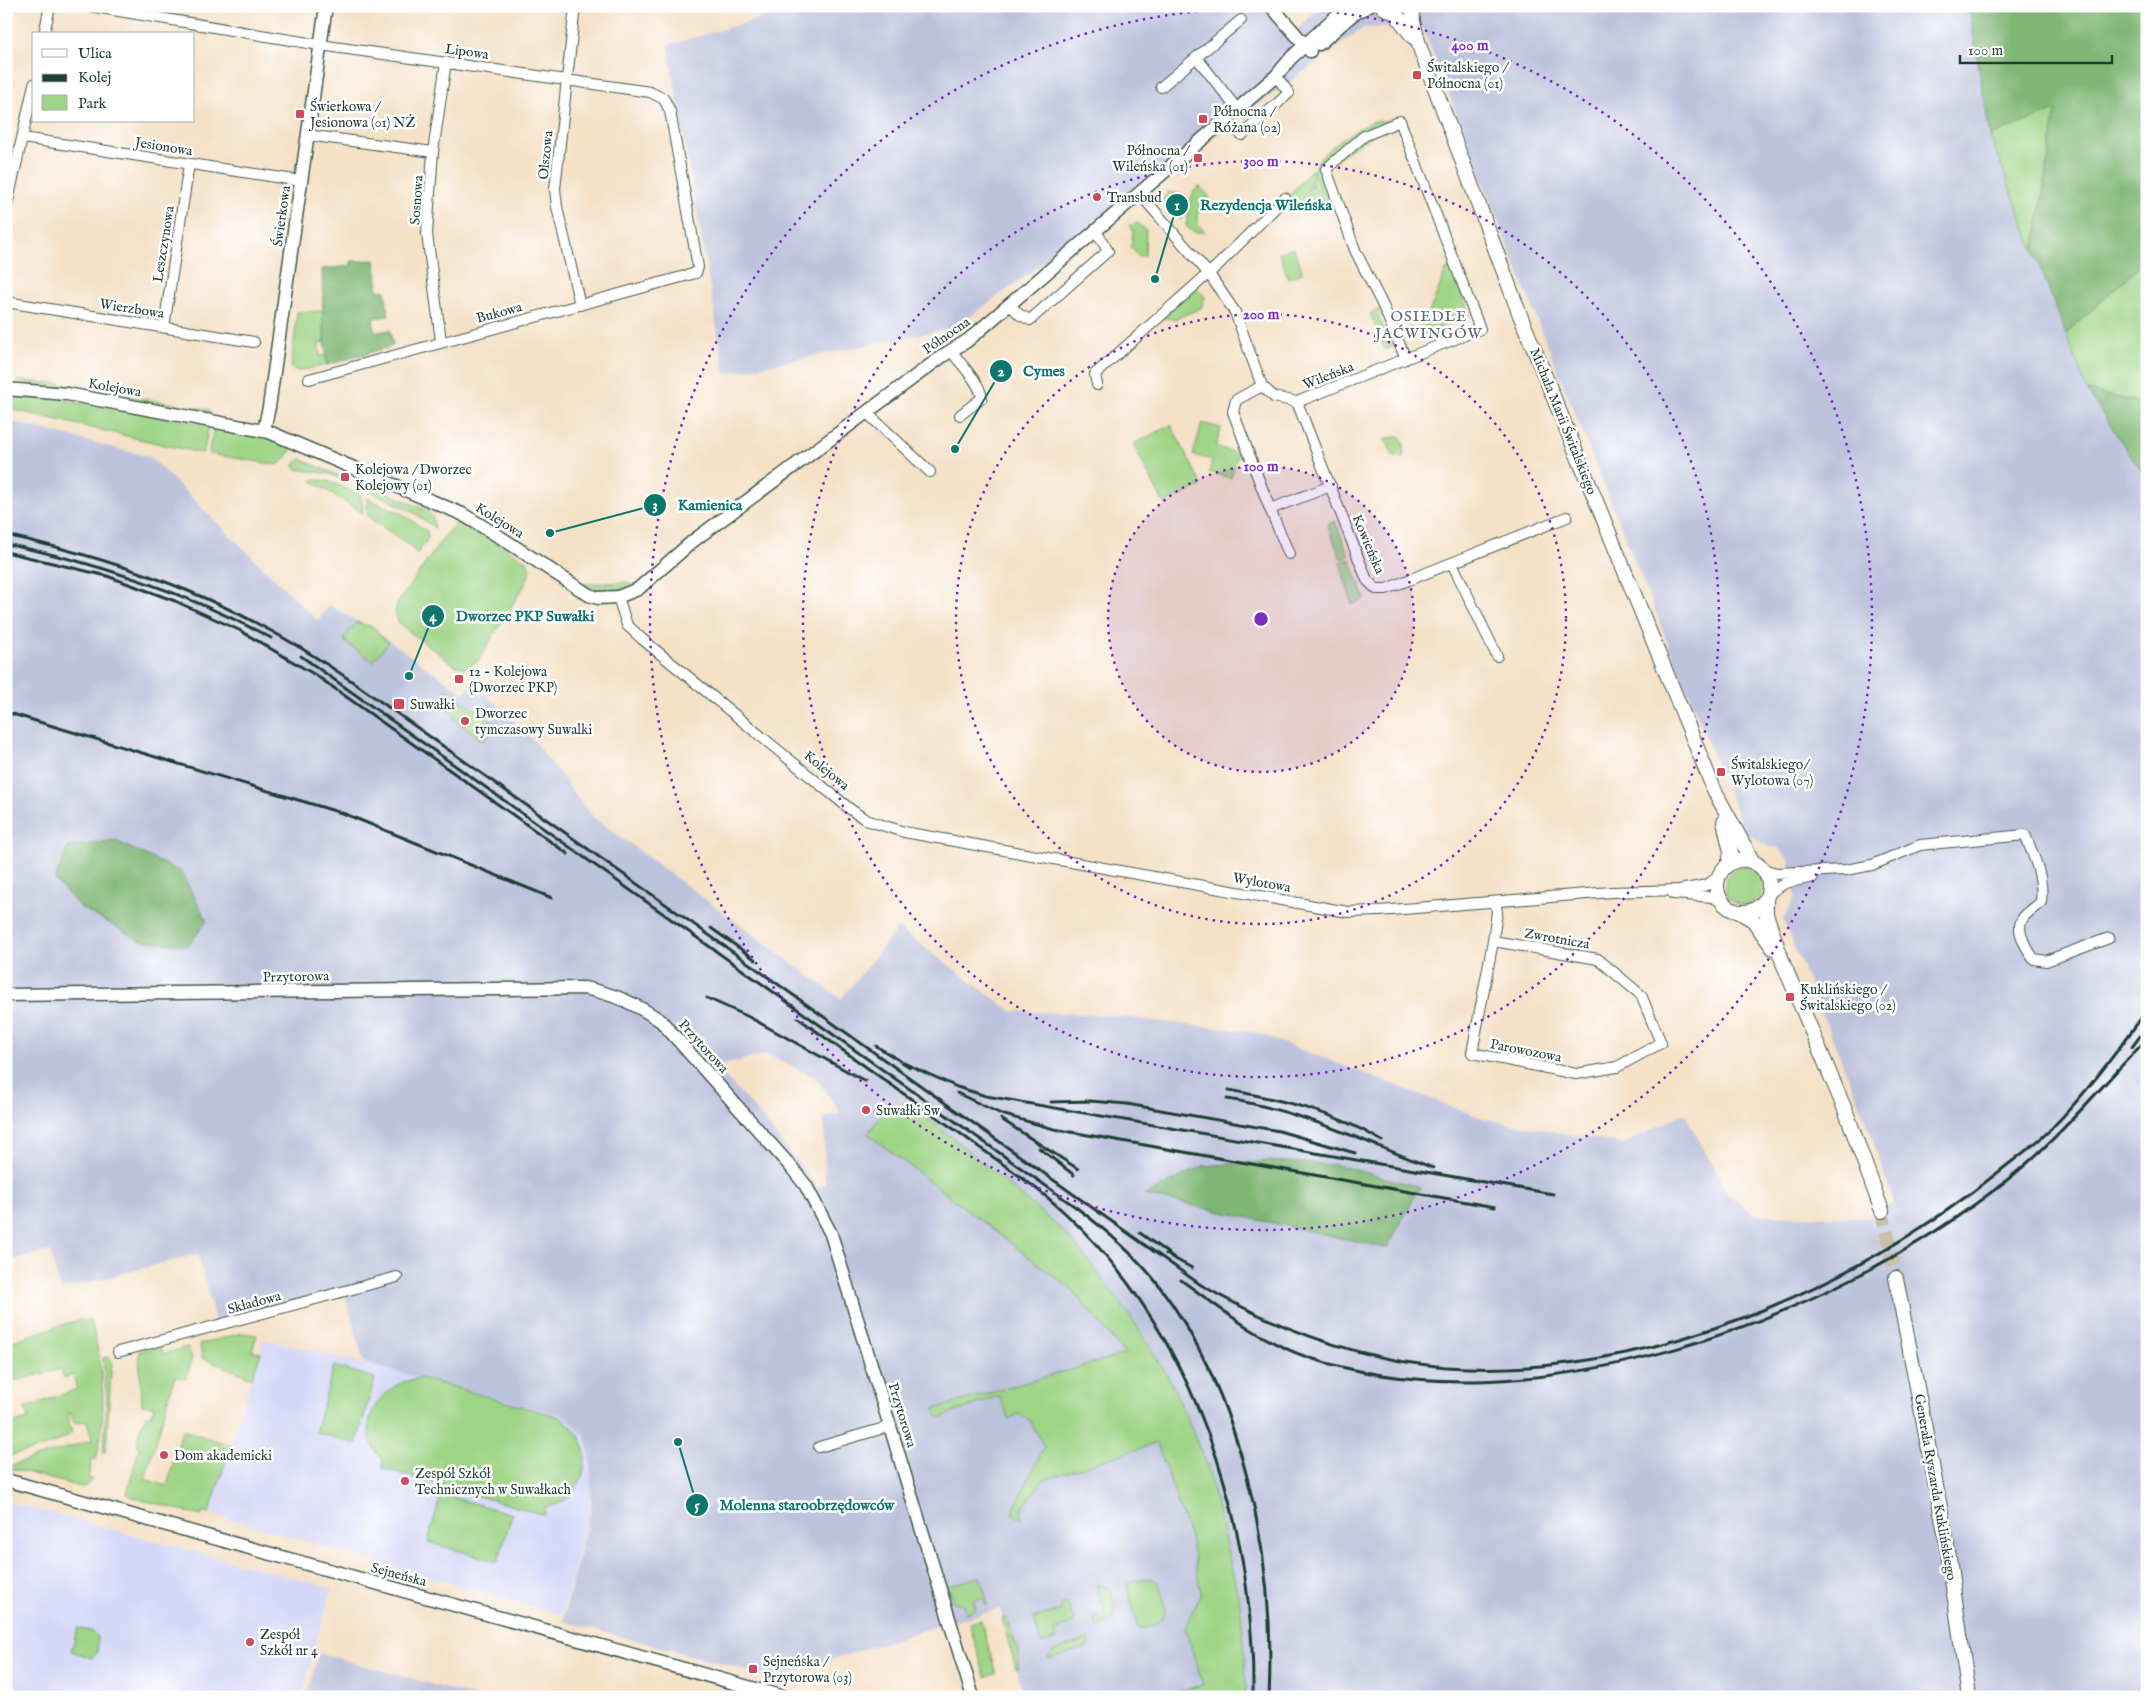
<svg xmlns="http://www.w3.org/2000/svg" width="2153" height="1703" font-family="'IM FELL English',serif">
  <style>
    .built { fill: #d6d8f8 }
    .industrial { fill: #bec3dd; fill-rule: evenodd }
    .green { fill: #9ed486; stroke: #5e885d }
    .forest { fill: #7eb673; stroke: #4e7a54 }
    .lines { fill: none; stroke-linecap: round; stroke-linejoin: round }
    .secondary-tunnel { stroke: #cac0a9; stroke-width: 14; stroke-dasharray: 14 7; stroke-linecap: butt }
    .minor-casing { stroke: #3f564a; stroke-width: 12 }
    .tertiary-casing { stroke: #3f564a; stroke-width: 15 }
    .secondary-casing { stroke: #3f564a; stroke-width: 16 }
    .minor { stroke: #fff; stroke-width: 10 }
    .tertiary { stroke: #fff; stroke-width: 12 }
    .secondary { stroke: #fff; stroke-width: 14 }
    .rail { stroke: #1f3d34; stroke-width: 3 }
    .ring { fill: none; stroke: #7b2cbf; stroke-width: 2.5; stroke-dasharray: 2.5 5 }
    .poi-dot { fill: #d1495b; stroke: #fff; stroke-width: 2 }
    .labels { text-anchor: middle; stroke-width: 5; stroke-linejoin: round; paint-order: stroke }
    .street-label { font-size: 14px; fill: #1f3d34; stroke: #fff }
    .poi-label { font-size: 14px; fill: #1f3d34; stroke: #fff; text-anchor: start }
    .neighbourhood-label { font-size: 15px; letter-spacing: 1px; fill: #5d6573; stroke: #fff }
    .centre { fill: #7b2cbf; stroke: #fff; stroke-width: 2.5 }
    .ring-label { font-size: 15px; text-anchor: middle; font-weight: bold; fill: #7b2cbf; stroke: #fff; stroke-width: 5; stroke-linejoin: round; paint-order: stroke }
    .leader { fill: none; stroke: #0f766e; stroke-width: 2 }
    .callout-dot { fill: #0f766e; stroke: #fff; stroke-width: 2 }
    .mark-label { font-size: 15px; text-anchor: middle; font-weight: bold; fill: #fff }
    .callout-label { font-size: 15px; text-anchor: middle; font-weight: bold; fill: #0f766e; stroke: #fff; stroke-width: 5; stroke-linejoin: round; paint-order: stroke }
  </style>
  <rect width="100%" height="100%" fill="#fff"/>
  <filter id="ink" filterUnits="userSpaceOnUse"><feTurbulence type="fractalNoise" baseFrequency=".02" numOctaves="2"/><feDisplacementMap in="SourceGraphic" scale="10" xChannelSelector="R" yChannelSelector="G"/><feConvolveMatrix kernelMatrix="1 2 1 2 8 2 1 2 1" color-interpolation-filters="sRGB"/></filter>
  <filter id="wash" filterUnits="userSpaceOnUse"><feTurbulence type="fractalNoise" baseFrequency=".0096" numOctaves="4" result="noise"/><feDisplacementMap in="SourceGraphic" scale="20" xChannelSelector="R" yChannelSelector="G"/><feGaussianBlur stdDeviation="1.12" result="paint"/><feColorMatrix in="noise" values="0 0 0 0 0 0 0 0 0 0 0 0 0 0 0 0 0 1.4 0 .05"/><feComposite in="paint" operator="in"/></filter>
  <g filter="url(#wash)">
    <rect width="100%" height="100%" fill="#f5e1c6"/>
    <g class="built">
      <path d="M264,1339L411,1375L565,1416L585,1436L590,1457V1506L562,1615L209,1513Z"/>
      <path d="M6,1501L332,1588L301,1697H6Z"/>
    </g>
    <g class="industrial">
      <path d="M805,6H1265L1291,36L1321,6H1969L1990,136L2087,391L2147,479V1697H1024L1000,1609L933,1627L775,1678L563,1621L591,1506L590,1456L585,1436L565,1416L364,1363L343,1288L215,1321L198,1254L60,1290L50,1251L6,1261V420L150,457L318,621L329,605L387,639L463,693L476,684L535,742L592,816L841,999L898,928L1011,1011L1105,1015L1254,1032L1485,1119L1624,1144L1684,1113L1729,1195L1755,1215L1872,1217L1894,1203L1866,1120L1783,920L1795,897L1789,860L1777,847H1768L1744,831L1534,312L1422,26L1363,28L956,327L725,374L668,45ZM767,1054L816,1078L841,1113L824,1118L825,1184L818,1188L754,1108L715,1066Z"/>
      <path d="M2147,92V287L2142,214L2141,111Z"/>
      <path d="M319,1653L477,1697H306Z"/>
    </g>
    <g class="green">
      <path d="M2056,110L2034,251L1990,136Z"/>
      <path d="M1374,121H1394L1331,162L1320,173L1331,198L1323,200C1320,191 1311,176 1315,166C1322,149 1358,128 1374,121Z"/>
      <path d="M1312,169L1313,179L1298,209L1288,197Z"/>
      <path d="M1313,183L1321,201L1300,210Z"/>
      <path d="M1199,186L1210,197L1198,210V224L1205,232H1192L1186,226C1188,211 1188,196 1199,186Z"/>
      <path d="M1167,192L1182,194L1187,197L1181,220L1163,200Z"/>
      <path d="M1138,223L1146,230L1145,256H1138L1131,247L1133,231L1129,225Z"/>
      <path d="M1294,248L1303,273L1288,278L1279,253Z"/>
      <path d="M2145,261L2147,404L2087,391L2066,334Z"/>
      <path d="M1452,267L1470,316L1420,336L1446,270Z"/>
      <path d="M1197,288L1205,297L1201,308L1175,319L1162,318Z"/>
      <path d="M1380,309L1378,316L1390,344L1395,346L1385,350L1370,313Z"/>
      <path d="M323,311L325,342L319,343L320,356H326L327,365L298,371L291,368L297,312Z"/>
      <path d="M17,381L54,383L209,410L210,413Z"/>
      <path d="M6,395L52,398L209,425L204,451L202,453L187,450L6,408Z"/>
      <path d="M1202,423L1221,428L1216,447L1238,453L1231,478L1209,472L1212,460L1193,455Z"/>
      <path d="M1171,425L1202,485L1164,504L1133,444Z"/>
      <path d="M214,426L258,435L292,447L287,457L278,465L210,454L209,451Z"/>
      <path d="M1401,437L1404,445L1403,458L1393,455L1385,438Z"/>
      <path d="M300,459L343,477L342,479L329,474L295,469L294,464Z"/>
      <path d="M313,479L328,481L361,495L363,513L312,481Z"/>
      <path d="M365,483L426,510L433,517L435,528L410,510L366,489Z"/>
      <path d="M366,498L402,514L427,531L428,538L417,554L409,545L368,517Z"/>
      <path d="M1335,521L1349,556L1341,559L1327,524Z"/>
      <path d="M462,522L528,562L530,570L527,581L477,662L465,668L456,666L402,626C395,619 394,611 398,602L449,530L455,524Z"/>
      <path d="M1350,559L1365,599L1352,605L1340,563Z"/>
      <path d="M629,582L632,585C615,592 599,594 583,584Z"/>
      <path d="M357,622L375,628L380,636L389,642L373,661L345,642L344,638Z"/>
      <path d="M447,690L495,724L484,741L453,719L456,715L440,704L437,708L435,707Z"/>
      <circle cx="1744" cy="886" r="19"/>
      <path d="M905,1103L954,1139L1063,1231L1091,1264L1135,1323L1169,1378L1207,1465L1240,1604L1245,1656L1246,1697H1152L1203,1685L1185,1628L1201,1593L1191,1541L1157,1443L1043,1480L1022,1509V1519L1012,1513L1044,1447L1030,1420L1018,1414L1009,1419L999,1396L939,1418L934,1409L1125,1354L1072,1290L868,1134L883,1113Z"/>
      <path d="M81,1319L84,1321L91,1320C103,1369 107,1402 98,1452L96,1460L92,1459L88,1478L92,1479L86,1486L81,1487L6,1467L92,1440L87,1421L74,1423L70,1412L68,1415L72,1432C58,1446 26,1451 6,1457V1425L28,1419L25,1408L77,1389L73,1375L64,1378L61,1369L6,1383V1343Z"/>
      <path d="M242,1333L257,1335L252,1350L261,1353L252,1378L202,1358L200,1344Z"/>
      <path d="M160,1346L163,1354L188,1347L192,1357L186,1379L175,1376L145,1479L167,1486L182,1430L231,1445L209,1513L202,1512L201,1516L129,1496L127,1493L139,1449C135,1440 141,1423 147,1415L151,1416L154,1406L142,1405L139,1351Z"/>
      <path d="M109,1357L112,1360L106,1451L103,1453L107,1399L103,1358Z"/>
      <path d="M334,1366L375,1378L356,1444L315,1432Z"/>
      <path d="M421,1378L560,1417C567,1422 575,1429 580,1437C594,1465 577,1504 546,1507L544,1515L382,1468L383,1460C351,1426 379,1382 421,1378Z"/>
      <path d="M441,1494L512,1514L498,1562L428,1542Z"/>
      <path d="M980,1577L988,1603L986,1606L983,1598L973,1601L976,1609L966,1613L963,1605L954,1602L948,1586Z"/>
      <path d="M1150,1578L1158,1582C1162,1597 1173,1617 1154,1625C1148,1627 1144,1629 1138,1628L1127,1586L1129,1583Z"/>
      <path d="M1096,1584L1110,1589L1116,1609L1112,1620L1097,1627L1094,1618L1106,1613Z"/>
      <path d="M1067,1602L1075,1623L1054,1630L1056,1640L1041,1643L1034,1618L1061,1610L1060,1605Z"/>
      <path d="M1006,1618L1018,1651V1669H1016L1002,1619Z"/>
      <path d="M981,1620L996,1674L985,1677L969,1623Z"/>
      <path d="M78,1628L93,1632L98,1637L97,1653L92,1658L71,1651Z"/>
      <path d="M1086,1640L1090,1641L1088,1647L1049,1659L1048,1657L1054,1651Z"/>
    </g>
    <g class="forest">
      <path d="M1969,6H2147V92L2141,111L2145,261L2066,334L2034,251L2056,110L1990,136Z"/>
      <path d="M375,260L378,291L385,290L389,316L373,318L375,332L390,330L393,346L327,365L323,325L322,269L351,266V261Z"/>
      <path d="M2087,391L2147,404V479Z"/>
      <path d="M116,841L181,872L207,921L188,946L139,940L80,907L55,880L68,847Z"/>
      <path d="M1268,1161L1337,1165L1420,1187L1387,1248L1144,1195L1203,1166Z"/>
    </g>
  </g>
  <g filter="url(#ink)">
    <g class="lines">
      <path class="secondary-tunnel" d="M1882,1211L1896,1278"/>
      <defs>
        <g id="minor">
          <path d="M89,6L320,45L650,92L664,99L670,111L698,267L696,273L309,379"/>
          <path d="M575,6L555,189L557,207L580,305"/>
          <path d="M44,34L50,6"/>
          <path d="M1197,58L1237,109"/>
          <path d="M1161,87L1241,20"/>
          <path d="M1223,121L1242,135L1289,93L1276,76"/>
          <path d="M307,135L433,152"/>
          <path d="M23,138L301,181"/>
          <path d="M1140,194L1209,274L1235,312L1262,386L1274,397L1297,402L1480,329L1400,121L1364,136L1326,169L1355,250L1384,308L1406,359"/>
          <path d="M6,210L34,84"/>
          <path d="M6,302L254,342"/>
          <path d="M1010,305L1020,315L1030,320L1108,251L1096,231"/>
          <path d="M164,327L189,164"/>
          <path d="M441,341L427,234L433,152L446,62"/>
          <path d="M951,350C961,366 979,380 982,398L960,415"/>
          <path d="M1097,385L1095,374L1218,265L1285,198"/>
          <path d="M1262,386L1236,400L1233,412L1270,509"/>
          <path d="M1297,402L1367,580L1376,589H1386L1567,517"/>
          <path d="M867,413L930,472"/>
          <path d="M1289,554L1270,509L1331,486"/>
          <path d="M1452,563L1497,656"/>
          <path d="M618,597L627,625L642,639L850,809L866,820L904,832L1348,912L1379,911L1611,892L1679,890L1707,885L1719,876"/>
          <path d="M1763,869L1777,873L1846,870L1872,865L1920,845L2025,835C2034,856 2044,878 2041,902C2036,907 2027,912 2023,918C2014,930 2027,949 2034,959L2046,961L2109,938"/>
          <path d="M1673,894L1712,897L1722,902"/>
          <path d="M1768,894L1785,883L1813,877"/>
          <path d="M1493,941L1598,959L1641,995L1661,1043L1617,1067L1576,1074L1472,1053L1493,941L1497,912L1495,902"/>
          <path d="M118,1352L397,1277"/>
          <path d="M819,1447L891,1426"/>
        </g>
        <g id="tertiary">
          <path d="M1271,6L1310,51"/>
          <path d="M1319,44L1352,15L1368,6"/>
          <path d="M6,389L67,394L269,432L462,514L500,537L589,595L598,598L618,597L638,589L693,541L944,355L967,341L1276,76L1291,58L1347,6"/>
          <path d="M264,430L269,407L326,6"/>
          <path d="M6,995L584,988C614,994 636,1004 661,1021L792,1168L806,1186L831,1234L973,1697"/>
          <path d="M6,1480L784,1697"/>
        </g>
        <g id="secondary">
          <path d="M1412,6L1413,22L1420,48L1520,315L1715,792L1753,862"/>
          <path d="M1383,7L1395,13L1413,37"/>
          <path d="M1724,822L1731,852L1729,864"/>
          <circle cx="1743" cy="886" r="26"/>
          <path d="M1766,899V914L1783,963L1846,1112L1882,1211"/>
          <path d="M1741,913L1753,920L1773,948"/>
          <path d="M1896,1278L1946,1538L1969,1697"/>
        </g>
      </defs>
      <use href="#minor" class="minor-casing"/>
      <use href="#tertiary" class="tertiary-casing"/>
      <use href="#secondary" class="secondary-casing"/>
      <use href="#minor" class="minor"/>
      <use href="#tertiary" class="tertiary"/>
      <use href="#secondary" class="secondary"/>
      <g class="rail">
        <path d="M6,535C136,564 243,605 353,682L1201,1285C1276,1328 1358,1360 1446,1367C1639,1381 1853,1290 2001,1170C2017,1157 2033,1146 2048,1132C2085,1095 2116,1053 2147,1010"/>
        <path d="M6,544C99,563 187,593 271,638"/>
        <path d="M6,552L107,576L175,601L239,630L317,676L568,854"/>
        <path d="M301,656L1077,1208C1106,1230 1134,1254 1157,1283C1243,1395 1276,1559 1269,1697"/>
        <path d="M6,712L345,814L552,898"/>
        <path d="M711,928L756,960"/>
        <path d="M707,998L749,1017L865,1081"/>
        <path d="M798,1018C852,1057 906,1096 961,1134C996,1160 1033,1183 1065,1213C1195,1334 1255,1522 1253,1697"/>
        <path d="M876,1046L910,1067"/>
        <path d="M2132,1047L2147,1027"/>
        <path d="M904,1063L957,1087L986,1096L1553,1194"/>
        <path d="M1229,1090C1282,1100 1336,1112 1382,1141"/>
        <path d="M957,1093L1001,1114L1054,1129L1495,1207"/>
        <path d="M1227,1099C1300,1110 1365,1142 1433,1168"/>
        <path d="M1051,1102L1090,1101L1127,1104L1279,1131L1355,1153"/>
        <path d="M1001,1119L1078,1169"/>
        <path d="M1039,1148L1074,1175"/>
        <path d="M1140,1233L1173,1257"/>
        <path d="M1166,1254L1192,1268"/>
        <path d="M1181,1280C1221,1309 1260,1341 1307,1357C1529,1432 1832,1320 2007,1180C2059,1139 2101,1086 2147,1039"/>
      </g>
    </g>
  </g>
  <circle cx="1261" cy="619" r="153" fill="#7b2cbf" fill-opacity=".12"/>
  <g class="ring">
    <circle cx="1261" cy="619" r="153"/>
    <circle cx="1261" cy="619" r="305"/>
    <circle cx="1261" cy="619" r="458"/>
    <circle cx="1261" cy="619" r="611"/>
  </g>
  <g class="poi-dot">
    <rect x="1412" y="70" width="10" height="10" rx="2.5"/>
    <rect x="295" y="109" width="10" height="10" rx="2.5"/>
    <rect x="1198" y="114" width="10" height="10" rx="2.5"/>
    <rect x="1193" y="153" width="10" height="10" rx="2.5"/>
    <circle cx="1097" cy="197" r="5"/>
    <rect x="340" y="472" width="10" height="10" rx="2.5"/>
    <rect x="454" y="674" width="10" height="10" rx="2.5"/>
    <rect x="393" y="698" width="12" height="12" rx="2.5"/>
    <circle cx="465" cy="721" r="5"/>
    <rect x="1716" y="767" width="10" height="10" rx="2.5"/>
    <rect x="1785" y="992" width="10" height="10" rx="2.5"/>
    <circle cx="866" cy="1110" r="5"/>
    <circle cx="164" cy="1455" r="5"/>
    <circle cx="405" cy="1481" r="5"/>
    <circle cx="250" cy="1642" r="5"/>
    <rect x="748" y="1664" width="10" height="10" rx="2.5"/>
  </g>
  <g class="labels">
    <g class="street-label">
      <text transform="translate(467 51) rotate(8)" y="5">Lipowa</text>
      <text transform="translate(164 146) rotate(9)" y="5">Jesionowa</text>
      <text transform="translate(545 155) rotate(-84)" y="5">Olszowa</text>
      <text transform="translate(416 200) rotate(-86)" y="5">Sosnowa</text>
      <text transform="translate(281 216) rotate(-82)" y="5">Świerkowa</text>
      <text transform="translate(163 244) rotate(-81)" y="5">Leszczynowa</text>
      <text transform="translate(132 308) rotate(9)" y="5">Wierzbowa</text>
      <text transform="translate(499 312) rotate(-15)" y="5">Bukowa</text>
      <text transform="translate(946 335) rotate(-35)" y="5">Północna</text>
      <text transform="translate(1328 375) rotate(-21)" y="5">Wileńska</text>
      <text transform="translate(115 387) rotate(10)" y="5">Kolejowa</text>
      <text transform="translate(1564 421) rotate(68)" y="5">Michała Marii Świtalskiego</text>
      <text transform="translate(500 520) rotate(32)" y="5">Kolejowa</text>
      <text transform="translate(1369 544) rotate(67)" y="5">Kowieńska</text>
      <text transform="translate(827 770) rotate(39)" y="5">Kolejowa</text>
      <text transform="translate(1262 882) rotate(10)" y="5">Wylotowa</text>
      <text transform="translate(1557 938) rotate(10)" y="5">Zwrotnicza</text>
      <text transform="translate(296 976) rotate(-1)" y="5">Przytorowa</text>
      <text transform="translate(704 1046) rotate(48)" y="5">Przytorowa</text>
      <text transform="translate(1526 1050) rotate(11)" y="5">Parowozowa</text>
      <text transform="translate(254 1302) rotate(-15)" y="5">Składowa</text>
      <text transform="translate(903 1415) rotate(73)" y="5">Przytorowa</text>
      <text transform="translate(1936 1487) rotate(80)" y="5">Generała Ryszarda Kuklińskiego</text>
      <text transform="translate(399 1574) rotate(15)" y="5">Sejneńska</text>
    </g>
    <g class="poi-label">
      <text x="1427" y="72">Świtalskiego /<tspan x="1427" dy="16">Północna (01)</tspan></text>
      <text x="310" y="111">Świerkowa /<tspan x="310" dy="16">Jesionowa (01) NŻ</tspan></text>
      <text x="1213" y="116">Północna /<tspan x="1213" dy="16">Różana (02)</tspan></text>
      <text x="1188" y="155" text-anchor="end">Północna /<tspan x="1188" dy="16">Wileńska (01)</tspan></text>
      <text x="1107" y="202">Transbud</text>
      <text x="355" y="474">Kolejowa / Dworzec<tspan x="355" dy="16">Kolejowy (01)</tspan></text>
      <text x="469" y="676">12 - Kolejowa<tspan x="469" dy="16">(Dworzec PKP)</tspan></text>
      <text x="410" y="709">Suwałki</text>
      <text x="475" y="718">Dworzec<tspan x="475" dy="16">tymczasowy Suwalki</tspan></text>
      <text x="1731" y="769">Świtalskiego/<tspan x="1731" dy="16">Wylotowa (07)</tspan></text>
      <text x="1800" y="994">Kuklińskiego /<tspan x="1800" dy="16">Świtalskiego (02)</tspan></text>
      <text x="876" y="1115">Suwałki Sw</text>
      <text x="174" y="1460">Dom akademicki</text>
      <text x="415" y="1478">Zespół Szkół<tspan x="415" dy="16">Technicznych w Suwałkach</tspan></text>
      <text x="260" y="1639">Zespół<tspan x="260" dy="16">Szkół nr 4</tspan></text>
      <text x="763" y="1666">Sejneńska /<tspan x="763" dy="16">Przytorowa (03)</tspan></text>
    </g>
    <g class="neighbourhood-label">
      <text x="1429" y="321">OSIEDLE<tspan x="1429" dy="17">JAĆWINGÓW</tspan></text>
    </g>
  </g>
  <circle cx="1261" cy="619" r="8" class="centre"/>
  <g class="ring-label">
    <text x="1470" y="50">400 m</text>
    <text x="1261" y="166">300 m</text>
    <text x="1261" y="319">200 m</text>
    <text x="1261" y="471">100 m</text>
  </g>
  <path class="leader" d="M1155 279L1177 205M955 449L1001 371M550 533L655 505M409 676L433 616M678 1442L697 1505"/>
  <g class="callout-dot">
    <circle cx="1155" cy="279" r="5"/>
    <circle cx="955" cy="449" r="5"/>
    <circle cx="550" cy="533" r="5"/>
    <circle cx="409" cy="676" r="5"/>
    <circle cx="678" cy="1442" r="5"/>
    <circle cx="1177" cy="205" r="12"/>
    <circle cx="1001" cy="371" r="12"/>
    <circle cx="655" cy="505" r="12"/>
    <circle cx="433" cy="616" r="12"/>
    <circle cx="697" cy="1505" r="12"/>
  </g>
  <g class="mark-label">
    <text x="1177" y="210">1</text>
    <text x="1001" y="376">2</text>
    <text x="655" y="510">3</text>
    <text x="433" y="621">4</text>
    <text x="697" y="1510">5</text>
  </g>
  <g class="callout-label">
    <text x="1266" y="210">Rezydencja Wileńska</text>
    <text x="1044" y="376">Cymes</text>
    <text x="710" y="510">Kamienica</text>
    <text x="525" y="621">Dworzec PKP Suwałki</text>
    <text x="807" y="1510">Molenna staroobrzędowców</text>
  </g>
  <rect width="2153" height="1703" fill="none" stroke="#fff" stroke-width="25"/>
  <rect x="32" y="32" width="162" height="90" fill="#ffffff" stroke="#a5b1ae"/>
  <rect x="42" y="49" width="25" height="8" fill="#ffffff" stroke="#a5b1ae"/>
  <text x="78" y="58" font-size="15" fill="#1f3d34">Ulica</text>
  <rect x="42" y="74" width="25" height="8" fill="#1f3d34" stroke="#a5b1ae"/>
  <text x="78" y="82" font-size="15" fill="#1f3d34">Kolej</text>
  <rect x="42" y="95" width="25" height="15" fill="#9ed486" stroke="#a5b1ae"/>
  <text x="78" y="108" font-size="15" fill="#1f3d34">Park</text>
  <path d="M1960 55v8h152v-8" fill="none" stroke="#1f3d34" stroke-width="2.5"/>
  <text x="1968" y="55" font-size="15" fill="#1f3d34" stroke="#ffffff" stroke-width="4" paint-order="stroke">100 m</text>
</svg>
